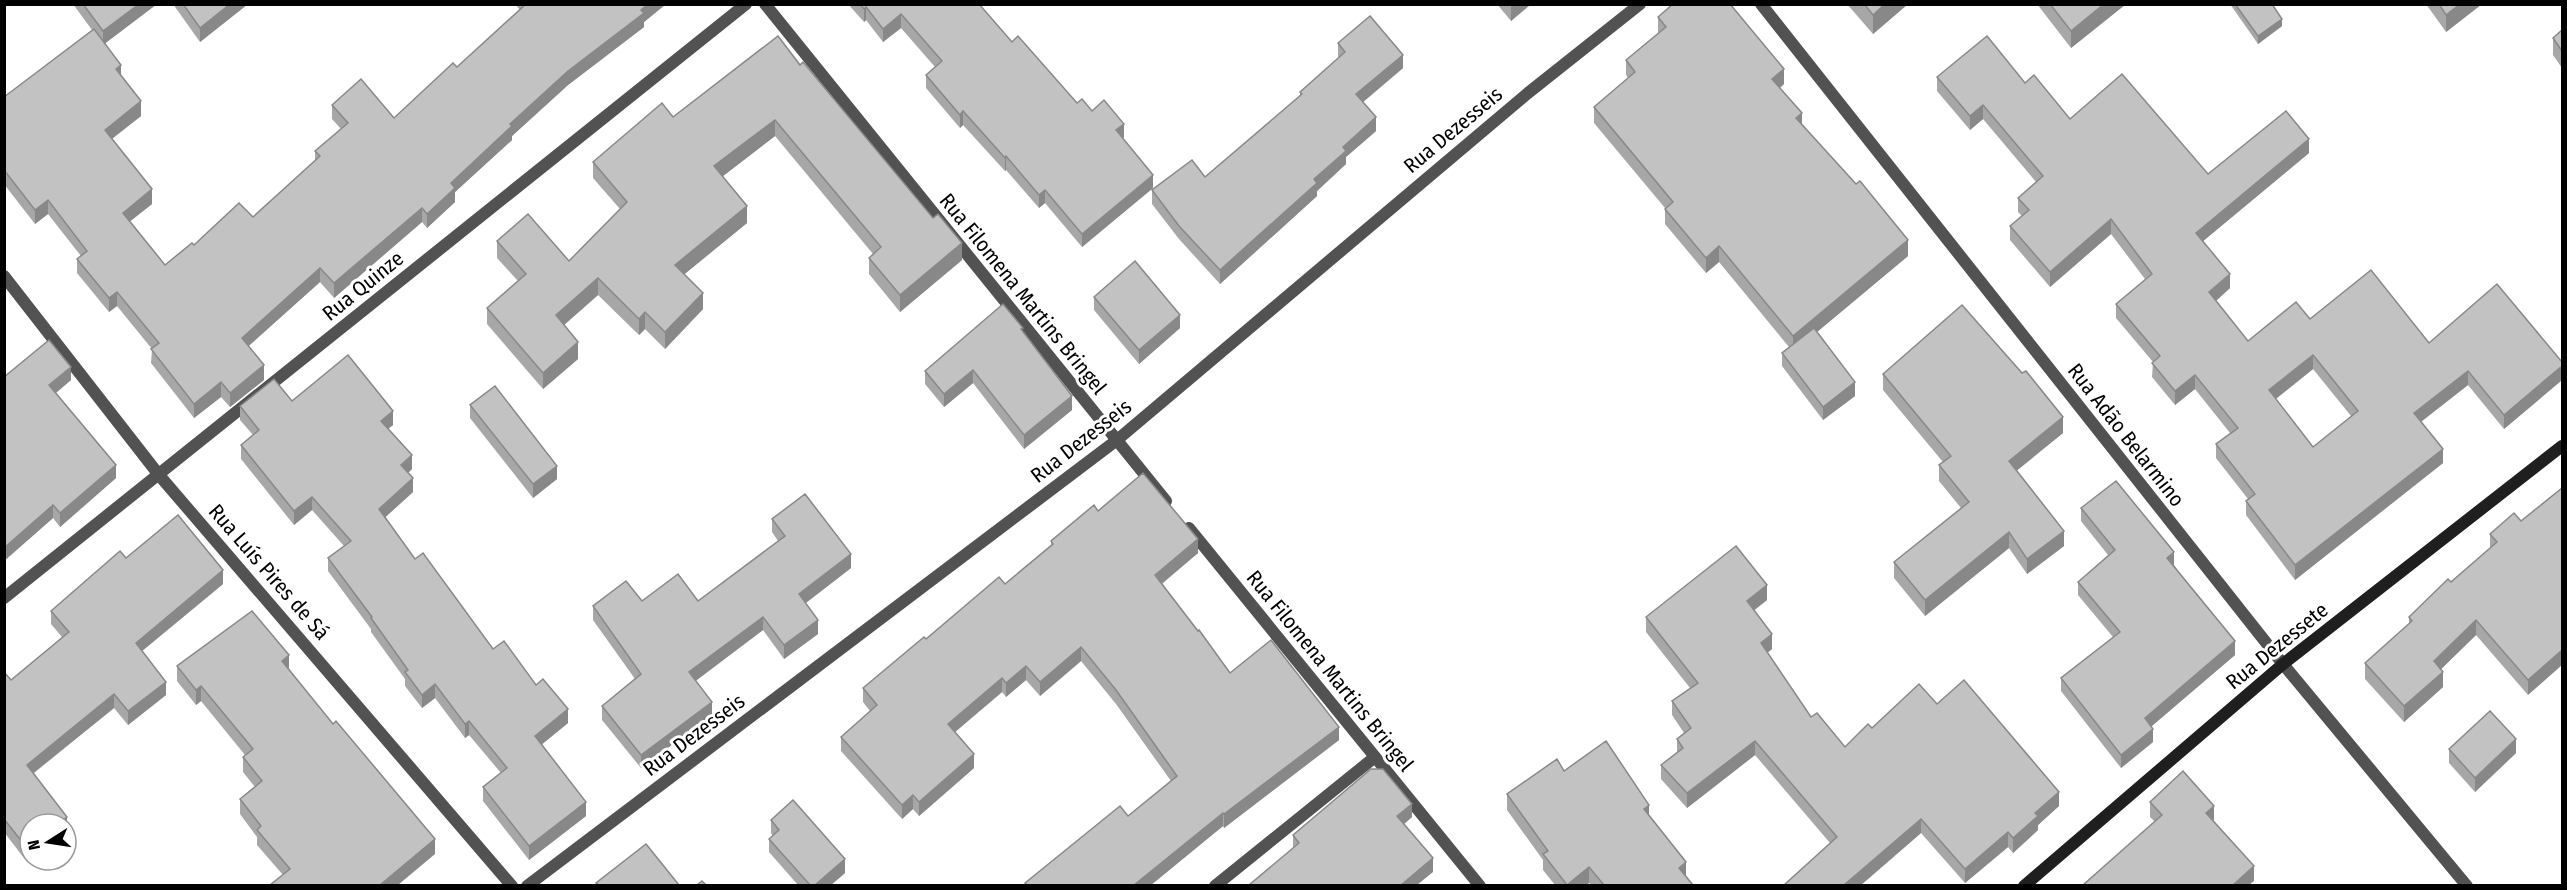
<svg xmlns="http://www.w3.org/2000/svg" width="2567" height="890" font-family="'Fira Sans Condensed',sans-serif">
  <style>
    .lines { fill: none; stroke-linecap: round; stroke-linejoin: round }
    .street { stroke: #525252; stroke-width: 12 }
    .secondary { stroke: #1f1f1f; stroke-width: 12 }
    .wall { fill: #a7a7a7; fill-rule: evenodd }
    .shaded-wall { fill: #888 }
    .building { fill: #c2c2c2; stroke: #888; stroke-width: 1.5; fill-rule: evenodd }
    .labels { text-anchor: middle; stroke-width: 6; stroke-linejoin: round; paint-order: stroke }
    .street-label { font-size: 21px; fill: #000; stroke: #fff }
  </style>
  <rect width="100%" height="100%" fill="#fff"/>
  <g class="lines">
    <g class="street">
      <path d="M765,4L1166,501"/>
      <path d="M1761,4L2283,664L2467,886"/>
      <path d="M4,276L159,475L512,886"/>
      <path d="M1189,528L1480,886"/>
      <path d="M4,598L746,4"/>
      <path d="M527,886L1117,440L1528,93L1640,4"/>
      <path d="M1215,886L1375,757"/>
    </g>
    <path class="secondary" d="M2024,886L2283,664L2562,446"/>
  </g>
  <g class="wall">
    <path d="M73,4H157L105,43L141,116L112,139L152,204L130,221L165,265L194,245L253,217L315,161V151L341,129L332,119V105L394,118L457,67L520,10L515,4H666L644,22V27L568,85L512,136V140L455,192V202L427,228L422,222L334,298L320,282L248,346L264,380L230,407L221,397L194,418L151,363L152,349L117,306L109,312L77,273V259L81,256L48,214L35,224L4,184V97L92,30Z"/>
    <path d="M173,4H248L200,42Z"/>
    <path d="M848,4H979L1012,42L1077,103L1092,111L1124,137L1123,138L1153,188L1082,247L1045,203L1039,208L1006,170L1005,171L963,125L960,128L926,88V75L935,67L901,28L883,42L866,20L864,22Z"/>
    <path d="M1497,4H1531L1511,21Z"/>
    <path d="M1847,4H1908L1873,34Z"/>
    <path d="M2037,4H2126L2071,48Z"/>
    <path d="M2230,4H2272L2282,26L2258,44Z"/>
    <path d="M2426,4H2482L2446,32Z"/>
    <path d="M1658,17L1784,84L1780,88L1802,125L1908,256L1817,332L1855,396L1823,420L1782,366V353L1789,347L1719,262L1706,273L1665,224V208L1594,123V107L1628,78L1626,75V60L1658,33Z"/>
    <path d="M2562,30V68L2553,55V38Z"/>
    <path d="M1338,43L1403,68L1363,102L1376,131L1346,157V164L1317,191V196L1220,284L1179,239L1152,204V190L1205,177L1300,96V92L1338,58Z"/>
    <path d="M800,65L962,260L900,312L869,274V258L873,254L775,136L723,176L747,223L684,274L703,309L665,349L645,329L639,335L598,295L564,325L578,359L543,389L487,324V308L518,281L497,258V241L569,261L620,209L593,178V162L673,117Z"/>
    <path d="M1937,77L2025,83L2070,119L2208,174L2309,153L2203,241L2230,288L2216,301L2248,341L2310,319L2429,343L2562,362V380L2504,429L2468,385L2421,422L2443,463L2295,580L2246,515V501L2248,499L2216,458V444L2230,433L2195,389L2175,405L2152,377L2153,362L2116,318V304L2145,279L2111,234L2050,287L2010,240V226L2022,216L2018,212V198L2036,182L1983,119L1970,130L1937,91ZM2313,369L2351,416L2313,447L2276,399Z"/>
    <path d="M1094,297L1180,328L1139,364L1094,310Z"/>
    <path d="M1023,332L1072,410L1024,449L973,383L944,407L925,384V371Z"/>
    <path d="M1883,374L2063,433L2016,470L2064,546L2027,574L2009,548L1925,616L1894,578V562L1961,508L1939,481V465L1943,462L1883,390Z"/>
    <path d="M4,377L71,380L55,393L116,478L60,527L53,518L4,561Z"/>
    <path d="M470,405L557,479L533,498L470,418Z"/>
    <path d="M240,406L393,425L388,429L412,469L408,473L413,492L385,517L415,559L493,649L536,685L568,723L541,745L586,816L529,860L483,801V787L501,773L469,735L465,738L435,698L422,708L405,686V679L371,632V629L328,571V558L344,546L312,510L294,525L241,459V445L253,435L240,420Z"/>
    <path d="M2562,488L2528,695L2476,635L2441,669L2443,687L2404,722L2365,679V663L2409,625V617L2490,548V534L2521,521Z"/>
    <path d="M2081,508L2174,565L2235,655L2151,726L2153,742L2121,768L2061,691V678L2113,637L2078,595V582L2108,555L2081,521Z"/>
    <path d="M1098,511L1198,553L1162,584L1230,673L1339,740L1224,828L1223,826L1151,885H1025V883L1128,816L1171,781L1116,704L1081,661L1040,696L1026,680L1006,697L1002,692L955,732L974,768L919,816L913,809L902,819L841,751V737L870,711L863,702V688L926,639L1005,584L1051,545V541Z"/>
    <path d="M772,519L851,568L806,603L818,634L784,659L763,630L695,681L712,715L641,768L602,720V706L635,679L593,620V606L642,601H698L778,541L772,532Z"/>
    <path d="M126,558L223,584L142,651L166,695L128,725L114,708L34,773L67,830L27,862L4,832V672L11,680L62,637L51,624V611Z"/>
    <path d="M1767,600L1754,610L1772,649L1767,653L1811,717L1845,747L1872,728L1937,704L2059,806L2038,825V830L2013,853L2008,847L1965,883L1921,833L1861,885H1784L1830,843L1755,755L1687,808L1661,779V765L1677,753V739L1684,733L1672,715V701L1690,688L1646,632V617Z"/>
    <path d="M177,666L289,670L435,854L283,875L257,845V837L240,814V799L255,787L243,772V757L245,755L201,701L196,705L177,681Z"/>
    <path d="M2449,749L2516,753L2475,792L2449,763Z"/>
    <path d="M1564,771L1649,816L1686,876L1693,885H1592L1589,883L1586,885H1555L1543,870V860L1507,810V794Z"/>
    <path d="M2150,802L2214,821L2254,881L2154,821L2150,817Z"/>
    <path d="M1412,817L1404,824L1433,872L1293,849V835Z"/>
    <path d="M771,820L845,873L831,885H798L769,852V839L773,836L771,833Z"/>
  </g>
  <g class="shaded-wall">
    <path d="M139,4H157L103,45V31Z"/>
    <path d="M230,4H248L200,42V28Z"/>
    <path d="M648,4H666L644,22V27L568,85L512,136V140L455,192V202L427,228V214L451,183L510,124L568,71Z"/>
    <path d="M1512,4H1531L1511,21V5Z"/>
    <path d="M1885,4H1908L1873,34V15Z"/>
    <path d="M2104,4H2126L2071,48V31Z"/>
    <path d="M2460,4H2482L2446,32V15Z"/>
    <path d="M866,7V20L864,22V9Z"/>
    <path d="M901,14V28L883,42V29Z"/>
    <path d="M2282,19V26L2258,44V36Z"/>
    <path d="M1403,55V68L1356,108V94Z"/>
    <path d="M121,65V79L116,69Z"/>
    <path d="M1784,69V84L1772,94V79Z"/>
    <path d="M141,101V116L105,144V130Z"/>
    <path d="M1983,105V119L1970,130V116Z"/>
    <path d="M963,111V125L960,128V115Z"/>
    <path d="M1802,113V128L1796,118Z"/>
    <path d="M1376,117V131L1346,157V164L1317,191V196L1220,284V270L1314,179L1343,147Z"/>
    <path d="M775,120V136L714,183V166Z"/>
    <path d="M1124,124V137L1116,144V130Z"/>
    <path d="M2309,139V153L2196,247V233Z"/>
    <path d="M1006,156V170L1005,171V158Z"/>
    <path d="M1153,175V188L1082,247V234Z"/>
    <path d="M152,189V204L123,227V213Z"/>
    <path d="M1045,190V203L1039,208V195Z"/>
    <path d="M48,200V214L35,224V210Z"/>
    <path d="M747,206V223L675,282V265Z"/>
    <path d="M422,208V222L334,298V283Z"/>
    <path d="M2111,219V234L2050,287V272Z"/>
    <path d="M1908,240V256L1793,352V336Z"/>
    <path d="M962,243V260L900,312V295Z"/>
    <path d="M1719,246V262L1706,273V258Z"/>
    <path d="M320,268V282L242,352V338Z"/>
    <path d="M2230,274V288L2209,307V292Z"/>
    <path d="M598,278V295L556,332V315Z"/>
    <path d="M117,292V306L109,312V298Z"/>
    <path d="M703,293V309L665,349V332Z"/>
    <path d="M645,312V329L639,335V319Z"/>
    <path d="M1180,315V328L1139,364V350Z"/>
    <path d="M578,342V359L543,389V373Z"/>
    <path d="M2313,355V369L2269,404V390Z"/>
    <path d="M264,365V380L230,407V393Z"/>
    <path d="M2562,366V380L2504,429V415Z"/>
    <path d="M71,367V380L49,399V385Z"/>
    <path d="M973,370V383L944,407V394Z"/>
    <path d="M2468,371V385L2414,427V413Z"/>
    <path d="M2195,375V389L2175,405V391Z"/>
    <path d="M221,382V397L194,418V404Z"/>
    <path d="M1855,382V396L1823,420V407Z"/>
    <path d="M1072,396V410L1024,449V435Z"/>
    <path d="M393,411V425L381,434V421Z"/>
    <path d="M2063,417V433L2009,477V461Z"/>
    <path d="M2443,449V463L2295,580V565Z"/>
    <path d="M412,455V469L401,479V465Z"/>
    <path d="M116,465V478L60,527V513Z"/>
    <path d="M557,466V479L533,498V484Z"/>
    <path d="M413,478V492L379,523V509Z"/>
    <path d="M312,497V510L294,525V511Z"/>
    <path d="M53,505V518L4,561V548Z"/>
    <path d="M2064,531V546L2027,574V559Z"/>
    <path d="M2009,532V548L1925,616V600Z"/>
    <path d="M1198,539V553L1155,589V575Z"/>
    <path d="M2174,552V565L2167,571V558Z"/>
    <path d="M851,554V568L799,608V594Z"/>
    <path d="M223,570V584L136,656V643Z"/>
    <path d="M1767,585V600L1747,616V601Z"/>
    <path d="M763,617V630L689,686V672Z"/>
    <path d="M818,620V634L784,659V645Z"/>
    <path d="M2476,620V635L2434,676V661Z"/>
    <path d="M1772,634V649L1761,658V643Z"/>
    <path d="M2235,641V655L2145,732V718Z"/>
    <path d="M1081,647V661L1040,696V682Z"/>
    <path d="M2562,650V665L2528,695V680Z"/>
    <path d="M289,655V670L282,661Z"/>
    <path d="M1026,666V680L1006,697V683Z"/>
    <path d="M2443,672V687L2404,722V706Z"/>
    <path d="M1002,678V692L948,738V724Z"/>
    <path d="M166,682V695L128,725V711Z"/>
    <path d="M435,684V698L422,708V695Z"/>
    <path d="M201,686V701L196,705V690Z"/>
    <path d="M114,694V708L27,778V765Z"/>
    <path d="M712,702V715L641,768V755Z"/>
    <path d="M568,709V723L535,750V736Z"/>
    <path d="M469,721V735L465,738V724Z"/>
    <path d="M1339,727V740L1224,828V814Z"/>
    <path d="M2153,729V742L2121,768V755Z"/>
    <path d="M2516,739V753L2475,792V778Z"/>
    <path d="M1755,741V755L1687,808V793Z"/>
    <path d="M974,754V768L919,816V802Z"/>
    <path d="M2059,792V806L2038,825V830L2013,853V838L2035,813Z"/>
    <path d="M913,795V809L902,819V805Z"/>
    <path d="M586,802V816L529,860V846Z"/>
    <path d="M1412,804V817L1397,830V816Z"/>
    <path d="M1649,805V820L1644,809Z"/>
    <path d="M2214,806V821L2206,813Z"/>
    <path d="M1223,813V826L1151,885H1134Z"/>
    <path d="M67,817V830L66,831V824H58Z"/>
    <path d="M1921,819V833L1861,885H1844Z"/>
    <path d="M2008,832V847L1965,883V869Z"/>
    <path d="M435,839V854L398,885H380Z"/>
    <path d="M30,846V859L27,862V848Z"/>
    <path d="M1433,858V872L1417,885H1401Z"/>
    <path d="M845,859V873L831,885H815Z"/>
    <path d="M1686,862V878L1679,868Z"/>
    <path d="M2254,866V881L2249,885H2233Z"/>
    <path d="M1589,867V883L1586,885H1567Z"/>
  </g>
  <g class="building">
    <path d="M83,4H139L103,31Z"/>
    <path d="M183,4H230L200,28Z"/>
    <path d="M526,4H648L641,10L644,13L568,71L510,124L512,126L451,183L455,188L427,214L422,208L334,283L320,268L242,338L264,365L230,393L221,382L194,404L151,349L159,343L117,292L109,298L77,259L87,251L48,200L35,210L4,170V97L94,29L121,65L116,69L141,101L105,130L152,189L123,213L165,265L192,243L194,245L239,203L253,217L320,156L315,151L348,123L332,105L361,79L394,118L453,63L457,67Z"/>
    <path d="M860,4H979L1012,42L1018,36L1077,103L1082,99L1092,111L1104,100L1124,124L1116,130L1153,175L1082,234L1045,190L1039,195L1006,156L1005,158L963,111L960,115L926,75L942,61L901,14L883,29L866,7L864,9Z"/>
    <path d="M1673,4H1730L1784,69L1772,79L1802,113L1796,118L1856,184L1860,181L1908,240L1793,336L1719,246L1706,258L1665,209L1673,202L1594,107L1635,72L1626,60L1666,27L1658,17Z"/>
    <path d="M1864,4H1885L1873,15Z"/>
    <path d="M2050,4H2104L2071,31Z"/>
    <path d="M2235,4H2272L2282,19L2258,36Z"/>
    <path d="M2439,4H2460L2446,15Z"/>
    <path d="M1370,16L1403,55L1356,94L1376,117L1343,147L1346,151L1314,179L1317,183L1220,270L1179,226L1152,190L1192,160L1205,177L1302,94L1300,92L1345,52L1338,43Z"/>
    <path d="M2562,30V51L2553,38Z"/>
    <path d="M778,36L800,65L803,62L933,218L938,214L962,243L900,295L869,258L881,247L775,120L714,166L747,206L675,265L703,293L665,332L645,312L639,319L598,278L556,315L578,342L543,373L487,308L526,274L497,241L528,214L569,261L627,202L593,162L662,103L673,117Z"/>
    <path d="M1987,36L2025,83L2034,75L2070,119L2122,74L2208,174L2286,111L2309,139L2196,233L2230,274L2209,292L2248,341L2296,302L2310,319L2371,270L2429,343L2497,284L2562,362V366L2504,415L2468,371L2414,413L2443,449L2295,565L2246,501L2255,494L2216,444L2238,428L2195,375L2175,391L2152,363L2160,356L2116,304L2152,274L2111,219L2050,272L2010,226L2029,210L2018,198L2043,176L1983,105L1970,116L1937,77ZM2313,355L2358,411L2313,447L2269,390Z"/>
    <path d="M1135,261L1180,315L1139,350L1094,297Z"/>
    <path d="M1003,304L1023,328L1021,329L1072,396L1024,435L973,370L944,394L925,371Z"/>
    <path d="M1962,305L2022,373L2026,371L2063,417L2009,461L2064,531L2027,559L2009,532L1925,600L1894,562L1969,502L1939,465L1951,456L1883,374Z"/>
    <path d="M1814,328L1855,382L1823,407L1782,353Z"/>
    <path d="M49,340L71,367L49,385L116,465L60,513L53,505L4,548V377Z"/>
    <path d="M348,355L393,411L381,421L412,455L401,465L413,478L379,509L415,559L423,553L493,649L504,641L536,685L543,679L568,709L535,736L586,802L529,846L483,787L507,768L469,721L465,724L435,684L422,695L405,672L408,670L371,618L372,617L328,558L351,541L312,497L294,511L241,445L259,430L240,406L274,379L292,401Z"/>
    <path d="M495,386L557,466L533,484L470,405Z"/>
    <path d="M1143,473L1198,539L1155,575L1198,631L1199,630L1230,673L1271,640L1339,727L1224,814L1223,813L1134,885H1027L1025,883L1120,806L1128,816L1177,776L1116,690L1081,647L1040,682L1026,666L1006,683L1002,678L948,724L974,754L919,802L913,795L902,805L841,737L877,705L863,688L924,637L926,639L999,577L1005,584L1053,544L1051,541L1094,505L1098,511Z"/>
    <path d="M2116,481L2174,552L2167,558L2235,641L2145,718L2153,729L2121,755L2061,678L2120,632L2078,582L2115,550L2081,508Z"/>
    <path d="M2562,488V650L2528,680L2476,620L2434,661L2443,672L2404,706L2365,663L2412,621L2409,617L2448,579L2451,582L2497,542L2490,534L2514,513L2521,521Z"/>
    <path d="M805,494L851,554L799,594L818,620L784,645L763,617L689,672L712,702L641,755L602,706L641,674L593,606L626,581L642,601L678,574L698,601L785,536L772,519Z"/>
    <path d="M178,515L223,570L136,643L166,682L128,711L114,694L27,765L67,817L58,824H30V846L27,848L4,819V672L11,680L69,632L51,611L120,551L126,558Z"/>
    <path d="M1736,546L1767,585L1747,601L1772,634L1761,643L1811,717L1817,713L1845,747L1868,724L1872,728L1919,684L1937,704L1964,680L2059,792L2035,813L2038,816L2013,838L2008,832L1965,869L1921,819L1844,885H1784L1837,837L1755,741L1687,793L1661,765L1683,748L1677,739L1691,728L1672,701L1698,683L1646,617Z"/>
    <path d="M252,611L289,655L282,661L333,724L336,721L435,839L380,885H270L290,869L257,830L261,826L240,799L262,781L243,757L253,749L201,686L196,690L177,666Z"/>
    <path d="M2490,711L2516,739L2475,778L2449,749Z"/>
    <path d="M1606,741L1649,805L1644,809L1686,862L1679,868L1693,885H1604L1589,867L1567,885L1543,854L1548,851L1507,794L1557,759L1564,771Z"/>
    <path d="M1371,769H1383L1412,804L1397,816L1433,858L1401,885H1249L1299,843L1293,835Z"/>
    <path d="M2183,771L2214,806L2206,813L2254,866L2233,885H2083L2162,815L2150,802Z"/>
    <path d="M793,800L845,859L815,885H810L769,839L779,830L771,820Z"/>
    <path d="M646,844L679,885H599L596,883Z"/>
    <path d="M702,881L706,885H697Z"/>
  </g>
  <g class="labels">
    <g class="street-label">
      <text transform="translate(1453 130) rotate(-40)" y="7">Rua Dezesseis</text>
      <text transform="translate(363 286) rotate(-39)" y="7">Rua Quinze</text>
      <text transform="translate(1023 294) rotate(51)" y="7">Rua Filomena Martins Bringel</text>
      <text transform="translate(2126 435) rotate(52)" y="7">Rua Adão Belarmino</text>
      <text transform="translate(1081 441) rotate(-38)" y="7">Rua Dezesseis</text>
      <text transform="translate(269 572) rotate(49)" y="7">Rua Luís Pires de Sá</text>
      <text transform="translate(2277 646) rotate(-39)" y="7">Rua Dezessete</text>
      <text transform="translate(1330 671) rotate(51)" y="7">Rua Filomena Martins Bringel</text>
      <text transform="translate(694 735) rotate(-37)" y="7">Rua Dezesseis</text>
    </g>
  </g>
  <rect width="2567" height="890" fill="none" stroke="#000000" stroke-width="12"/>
  <g transform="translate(48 842) rotate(258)"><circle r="28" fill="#ffffff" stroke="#999999" stroke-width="1.5"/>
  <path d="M0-4.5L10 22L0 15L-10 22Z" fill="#000000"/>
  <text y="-9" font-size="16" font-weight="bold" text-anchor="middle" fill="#000000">N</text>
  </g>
</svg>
